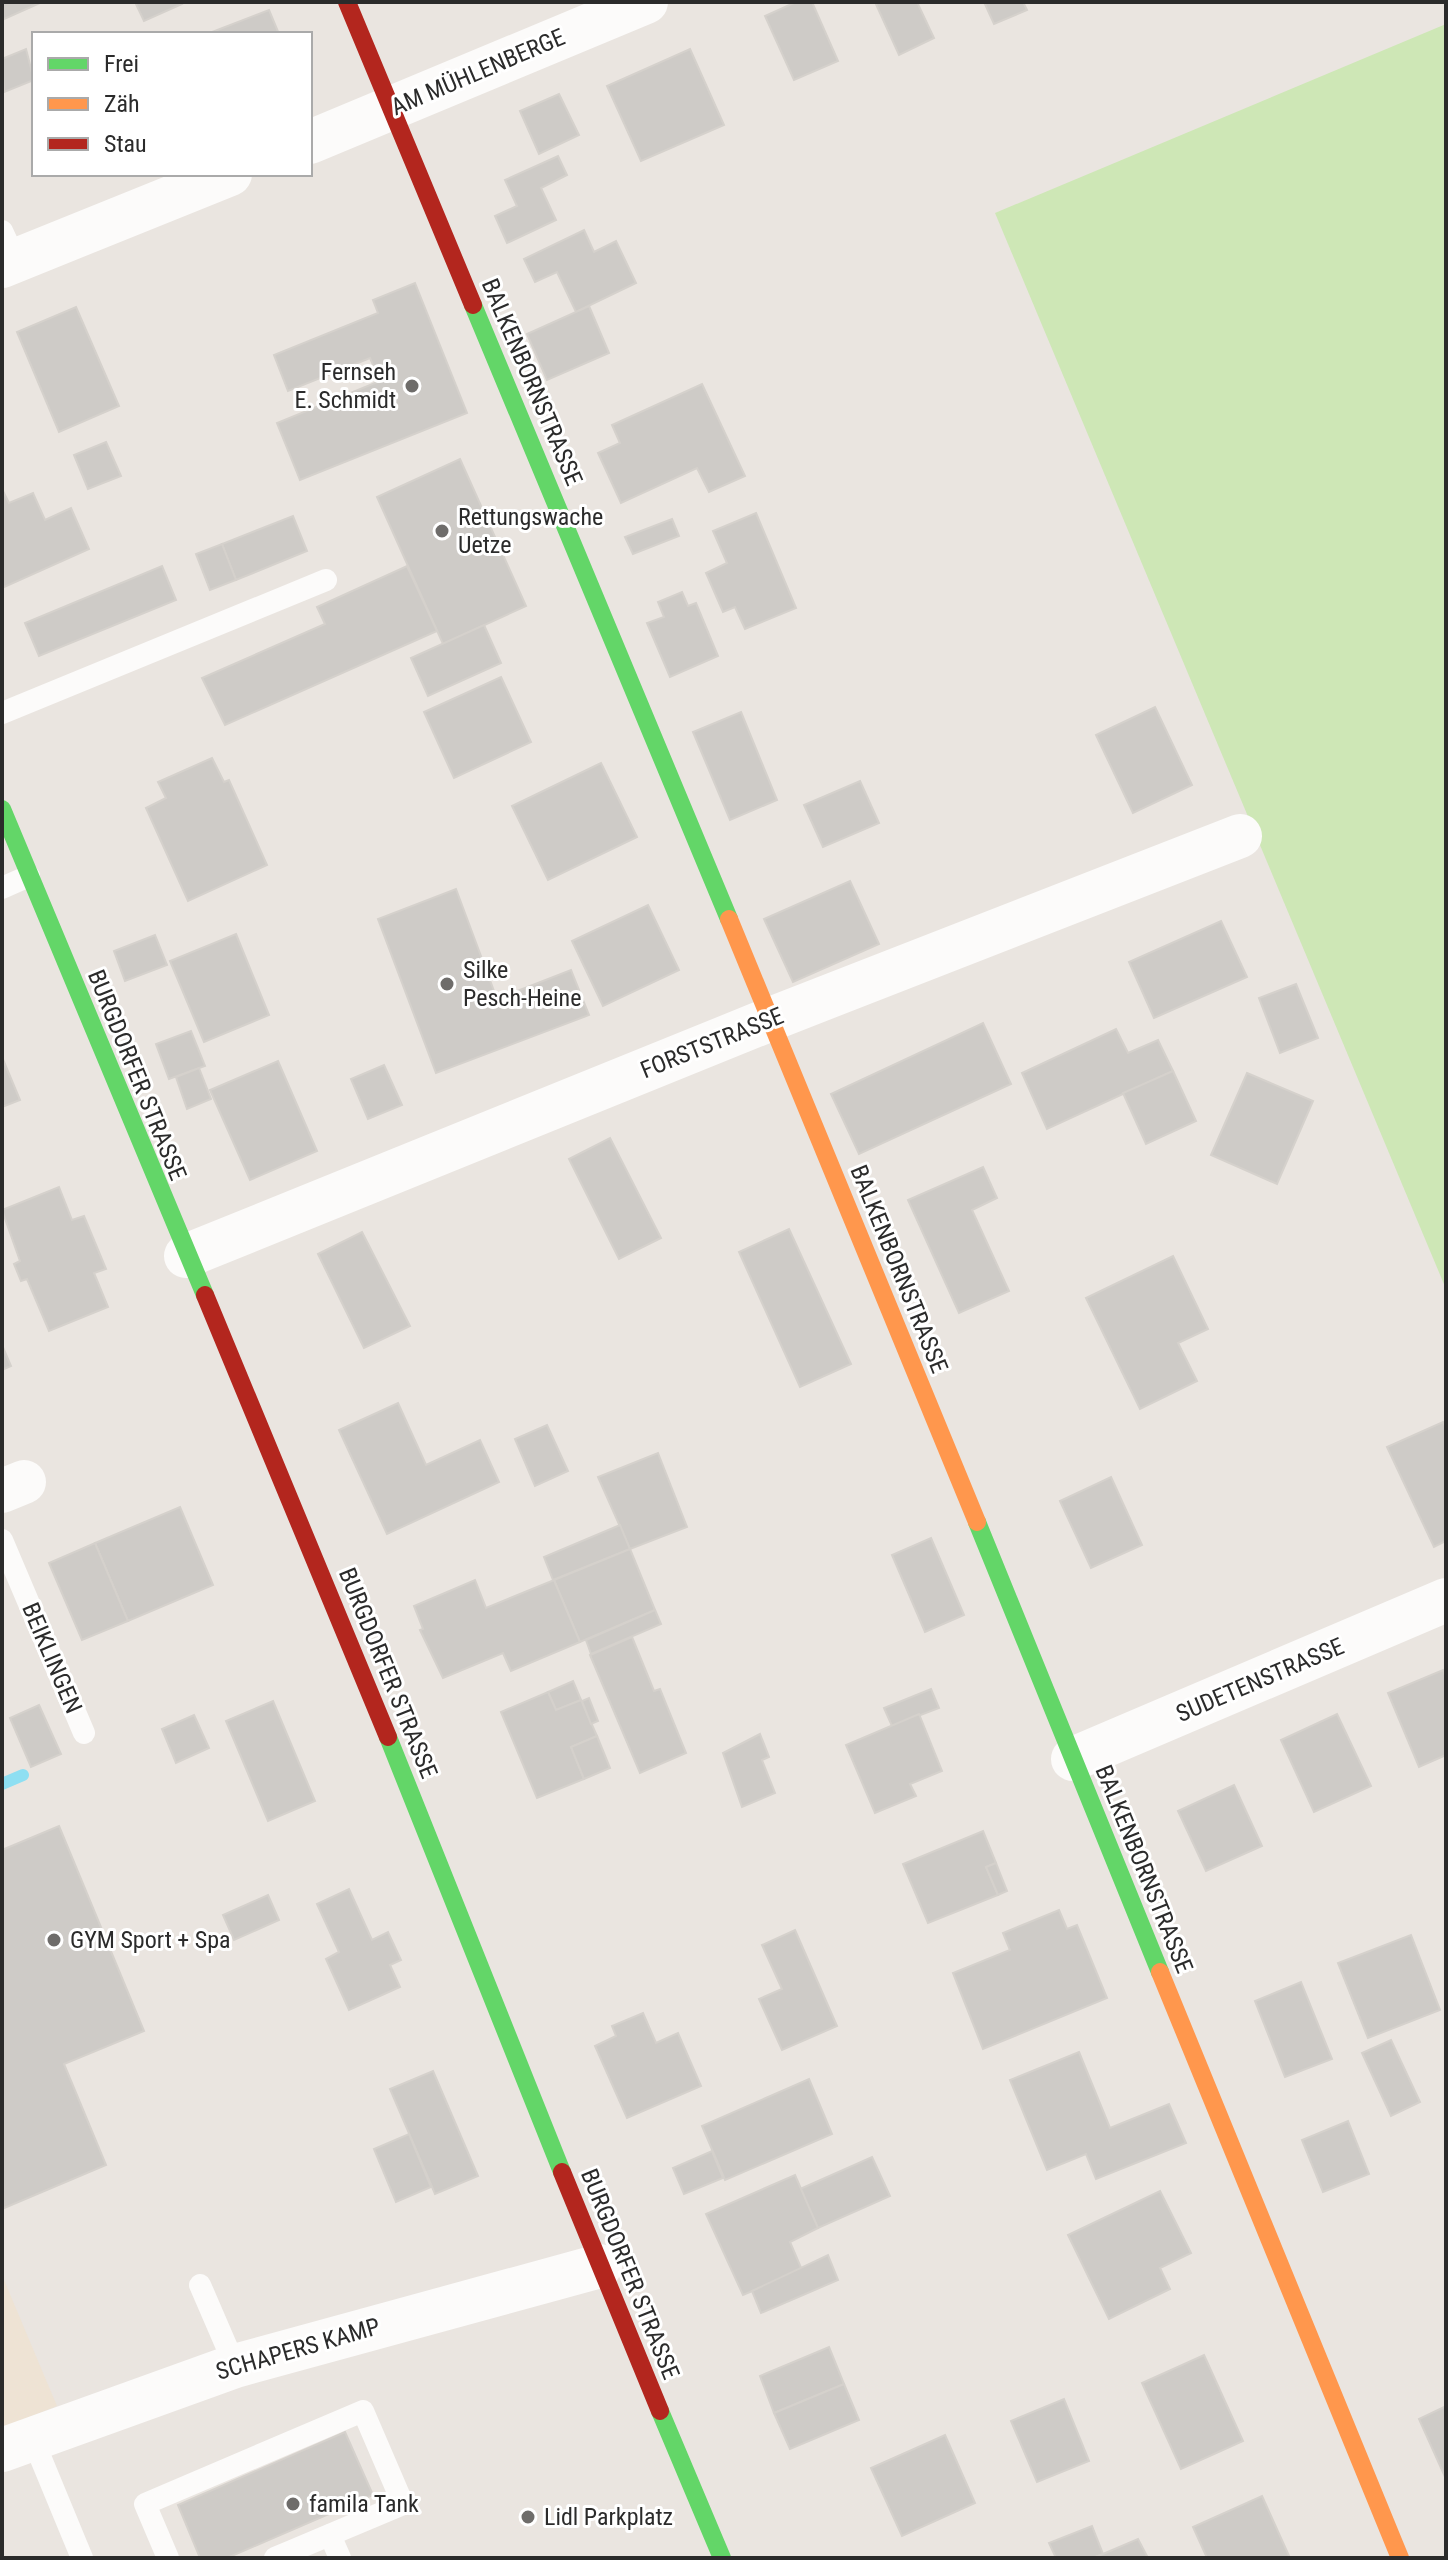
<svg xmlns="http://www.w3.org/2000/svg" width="1448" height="2560" font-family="'Roboto Condensed',sans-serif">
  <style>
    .education { fill: #eee3d4 }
    .green { fill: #cee7b6 }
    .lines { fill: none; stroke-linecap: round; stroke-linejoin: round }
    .stream { stroke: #8edff2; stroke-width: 12 }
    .building { fill: #cecbc7; stroke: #d5d1cc; stroke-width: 2 }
    .lane { stroke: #fcfbfa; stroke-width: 22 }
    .street { stroke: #fcfbfa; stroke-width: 44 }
    .fast { stroke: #63d668; stroke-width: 18 }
    .slow { stroke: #ff974d; stroke-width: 18 }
    .jam { stroke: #b3261e; stroke-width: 18 }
    .poi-dot { fill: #6e6c6a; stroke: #fff; stroke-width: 3 }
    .labels { text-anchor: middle; stroke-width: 6; stroke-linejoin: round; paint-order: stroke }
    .street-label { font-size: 24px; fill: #2b2b2b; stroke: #fff }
    .poi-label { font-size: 24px; fill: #2b2b2b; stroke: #fff; text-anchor: start }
  </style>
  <rect width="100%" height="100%" fill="#eae5e0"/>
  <path class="education" d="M2,2275L57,2406L2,2428Z"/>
  <path class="green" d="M1446,24V1289L995,213Z"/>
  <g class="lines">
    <path class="stream" d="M2,1784L23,1775"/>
  </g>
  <g class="building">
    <path d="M2,2H42L2,20Z"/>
    <path d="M135,2H181L182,4L144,21Z"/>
    <path d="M796,2H812L838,61L794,80L765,16Z"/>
    <path d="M875,2H917L934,38L899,55Z"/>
    <path d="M984,2H1023L1027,10L994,24Z"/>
    <path d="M269,10L279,34H207Z"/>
    <path d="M26,49L34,80L4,92L2,59Z"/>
    <path d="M690,49L724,125L641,161L607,86Z"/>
    <path d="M559,94L579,135L539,154L520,111Z"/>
    <path d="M558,156L567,175L541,188L556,220L507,243L495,216L517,206L505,180Z"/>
    <path d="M584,230L594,252L616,241L636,283L576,312L557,272L535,282L524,259Z"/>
    <path d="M415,283L467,413L300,480L277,423L380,381L370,358L288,391L274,355L378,313L373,300Z"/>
    <path d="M589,306L609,353L547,380L527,334Z"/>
    <path d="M76,307L119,406L59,432L17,332Z"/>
    <path d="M702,384L745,476L709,492L697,468L621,503L598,453L620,443L612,425Z"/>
    <path d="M106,442L121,476L88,489L74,455Z"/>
    <path d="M460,459L526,606L443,644L377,497Z"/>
    <path d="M2,489L9,503L33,493L45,520L71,508L89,549L2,588Z"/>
    <path d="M756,513L796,608L745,629L735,607L723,612L706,573L727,563L713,531Z"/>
    <path d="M293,516L307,551L236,580L222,544Z"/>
    <path d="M672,519L679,536L633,554L625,537Z"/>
    <path d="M222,544L236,580L210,590L196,554Z"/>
    <path d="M162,566L176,600L39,656L25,623Z"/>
    <path d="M407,566L437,631L225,725L202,678L325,624L317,607Z"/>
    <path d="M682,592L688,606L696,603L718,656L670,677L647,623L664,617L658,602Z"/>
    <path d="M484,625L501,663L428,696L411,658Z"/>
    <path d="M501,677L531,742L454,778L424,712Z"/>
    <path d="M1155,707L1192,785L1133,813L1096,735Z"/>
    <path d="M741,712L777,800L730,820L693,732Z"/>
    <path d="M212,758L224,782L229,780L267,865L188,901L146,808L166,798L158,782Z"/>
    <path d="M601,763L637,837L548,880L512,806Z"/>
    <path d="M860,781L879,823L823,847L804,805Z"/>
    <path d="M850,881L879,944L793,982L764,919Z"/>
    <path d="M456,889L497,999L571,970L589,1015L436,1073L378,919Z"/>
    <path d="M648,905L679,970L603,1006L572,941Z"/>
    <path d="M1221,921L1247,977L1154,1018L1129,962Z"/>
    <path d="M236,934L269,1015L204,1042L170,961Z"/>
    <path d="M155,935L167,965L125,981L114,951Z"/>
    <path d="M1296,984L1318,1038L1280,1053L1259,998Z"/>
    <path d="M983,1023L1011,1084L859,1154L831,1094Z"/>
    <path d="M1116,1029L1128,1053L1158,1040L1173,1071L1047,1129L1022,1073Z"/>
    <path d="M191,1031L205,1066L169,1079L156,1044Z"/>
    <path d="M2,1057L20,1100L2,1107Z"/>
    <path d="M278,1061L317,1151L250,1180L210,1090Z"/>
    <path d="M384,1065L402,1105L368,1119L351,1079Z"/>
    <path d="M199,1068L211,1099L187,1109L176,1077Z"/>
    <path d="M1173,1071L1196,1121L1146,1144L1123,1093Z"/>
    <path d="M1247,1073L1313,1101L1277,1184L1211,1155Z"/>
    <path d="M610,1138L661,1238L619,1259L569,1159Z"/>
    <path d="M983,1167L997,1198L972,1210L1009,1291L959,1313L908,1200Z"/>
    <path d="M59,1187L72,1220L84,1216L106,1269L94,1273L108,1307L49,1331L27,1279L21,1281L14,1264L20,1261L2,1210Z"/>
    <path d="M789,1229L851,1364L800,1387L739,1252Z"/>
    <path d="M362,1232L410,1326L364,1348L318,1254Z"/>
    <path d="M1173,1256L1208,1329L1178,1343L1197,1381L1140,1409L1086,1298Z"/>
    <path d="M2,1345L11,1366L2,1370Z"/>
    <path d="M398,1403L426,1465L480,1440L499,1482L387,1534L339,1430Z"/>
    <path d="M1443,1422L1446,1428V1541L1434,1547L1387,1447Z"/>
    <path d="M547,1425L568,1471L535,1486L515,1439Z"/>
    <path d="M658,1453L687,1527L630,1549L598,1477Z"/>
    <path d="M1111,1477L1142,1545L1091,1568L1060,1501Z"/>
    <path d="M180,1507L213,1585L128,1621L95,1543Z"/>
    <path d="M620,1525L630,1549L553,1580L544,1557Z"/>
    <path d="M931,1538L964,1615L925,1632L892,1555Z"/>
    <path d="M95,1543L128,1621L82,1640L49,1563Z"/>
    <path d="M630,1549L655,1610L580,1642L554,1580Z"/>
    <path d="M475,1580L486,1608L554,1580L580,1642L511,1671L503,1653L443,1678L420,1630L423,1629L414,1606Z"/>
    <path d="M655,1610L661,1624L591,1654L586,1640Z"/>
    <path d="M632,1637L654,1691L660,1689L686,1753L640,1773L590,1655Z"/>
    <path d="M1443,1670L1446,1678V1755L1419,1767L1388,1693Z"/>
    <path d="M573,1681L581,1700L556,1710L548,1692Z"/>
    <path d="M931,1689L939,1708L892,1726L884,1708Z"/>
    <path d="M548,1692L556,1710L581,1700L597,1736L571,1747L584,1779L537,1798L501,1712Z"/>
    <path d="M589,1698L598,1721L591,1724L582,1701Z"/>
    <path d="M273,1701L315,1801L268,1821L226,1721Z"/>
    <path d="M39,1705L61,1754L31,1767L10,1718Z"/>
    <path d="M919,1714L942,1771L910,1784L916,1796L875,1813L846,1745Z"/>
    <path d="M1337,1714L1371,1786L1314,1812L1281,1740Z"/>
    <path d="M194,1715L209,1748L176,1763L162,1729Z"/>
    <path d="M760,1734L769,1757L762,1760L775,1793L742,1807L723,1753Z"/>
    <path d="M597,1736L610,1768L584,1779L571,1747Z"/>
    <path d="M1234,1785L1262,1846L1206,1871L1178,1811Z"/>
    <path d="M59,1826L144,2031L64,2064L106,2165L2,2209V1850Z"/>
    <path d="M983,1831L996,1863L986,1867L998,1895L928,1923L903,1864Z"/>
    <path d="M996,1863L1007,1891L998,1895L986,1867Z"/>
    <path d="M349,1889L372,1940L388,1932L401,1960L390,1965L400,1987L349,2010L326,1959L339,1952L317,1904Z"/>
    <path d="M268,1895L279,1920L234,1940L223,1915Z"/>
    <path d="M1059,1910L1067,1929L1077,1925L1107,1998L983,2049L953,1973L1010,1950L1003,1933Z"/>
    <path d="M795,1930L837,2026L782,2050L759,1999L782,1989L762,1945Z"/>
    <path d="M1411,1935L1440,2010L1368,2038L1338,1963Z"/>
    <path d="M1301,1982L1332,2059L1285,2077L1255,2001Z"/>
    <path d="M643,2013L656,2043L678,2033L701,2086L627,2118L595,2046L616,2036L612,2026Z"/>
    <path d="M1391,2040L1420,2102L1391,2116L1362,2053Z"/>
    <path d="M1079,2052L1110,2128L1169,2104L1186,2143L1096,2179L1086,2154L1047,2170L1010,2080Z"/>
    <path d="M433,2071L478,2176L435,2194L390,2089Z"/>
    <path d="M809,2079L832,2134L725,2180L702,2126Z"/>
    <path d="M1348,2121L1369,2174L1323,2192L1302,2140Z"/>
    <path d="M409,2134L431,2187L396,2202L374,2149Z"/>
    <path d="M712,2151L723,2178L684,2194L673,2168Z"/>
    <path d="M872,2157L890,2196L818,2228L800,2189Z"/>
    <path d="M795,2175L818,2228L790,2242L802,2270L743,2295L706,2214Z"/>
    <path d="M1160,2191L1191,2253L1160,2268L1170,2289L1109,2319L1068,2235Z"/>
    <path d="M828,2255L838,2280L761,2313L752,2291Z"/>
    <path d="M829,2347L844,2384L774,2413L760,2376Z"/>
    <path d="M1204,2355L1243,2441L1181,2469L1142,2383Z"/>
    <path d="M844,2384L859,2420L790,2449L774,2413Z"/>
    <path d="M1064,2399L1089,2461L1037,2482L1011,2421Z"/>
    <path d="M1446,2406V2479L1419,2419Z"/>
    <path d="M345,2432L373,2495L227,2558H200L178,2505Z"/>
    <path d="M945,2435L975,2503L902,2536L871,2468Z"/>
    <path d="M1262,2496L1290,2558H1207L1193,2527Z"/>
    <path d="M1092,2526L1103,2554L1093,2558H1056L1049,2543Z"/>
    <path d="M1138,2539L1148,2558H1093L1103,2554Z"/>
  </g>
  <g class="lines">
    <g class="lane">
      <path d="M2,231L16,261"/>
      <path d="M2,713L326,580"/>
      <path d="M2,888L29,876"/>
      <path d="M2,1540L84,1733"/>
      <path d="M200,2285L235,2366"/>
      <path d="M32,2437L82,2558"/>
      <path d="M330,2535L340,2558"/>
      <path d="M168,2558L145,2504L363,2411L403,2504L275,2558"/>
    </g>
    <g class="street">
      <path d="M310,142L646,2"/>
      <path d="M2,266L230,174"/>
      <path d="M186,1256L771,1019L1240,836"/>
      <path d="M2,1491L24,1482"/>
      <path d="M1073,1759L1446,1600"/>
      <path d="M2,2450L235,2366L600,2266"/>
    </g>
    <g class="fast">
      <path d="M473,305L729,919"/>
      <path d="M2,809L205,1295"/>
      <path d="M977,1522L1160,1972"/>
      <path d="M388,1737L562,2172"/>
      <path d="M660,2411L722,2558"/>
    </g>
    <g class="slow">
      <path d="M729,919L977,1522"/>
      <path d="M1160,1972L1400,2558"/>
    </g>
    <g class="jam">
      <path d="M347,2L473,305"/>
      <path d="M205,1295L388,1737"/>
      <path d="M562,2172L660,2411"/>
    </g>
  </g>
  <g class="poi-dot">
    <circle cx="412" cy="386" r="8"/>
    <circle cx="442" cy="531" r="8"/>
    <circle cx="447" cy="984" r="8"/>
    <circle cx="54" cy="1940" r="8"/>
    <circle cx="293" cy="2504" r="8"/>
    <circle cx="528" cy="2517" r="8"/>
  </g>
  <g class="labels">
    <g class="street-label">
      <text transform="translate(478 72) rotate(-23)" y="8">AM MÜHLENBERGE</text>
      <text transform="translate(532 382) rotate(67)" y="8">BALKENBORNSTRASSE</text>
      <text transform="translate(712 1043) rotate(-22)" y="8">FORSTSTRASSE</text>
      <text transform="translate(137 1075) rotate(68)" y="8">BURGDORFER STRASSE</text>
      <text transform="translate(899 1269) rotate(68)" y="8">BALKENBORNSTRASSE</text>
      <text transform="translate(52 1658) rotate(67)" y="8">BEIKLINGEN</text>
      <text transform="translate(388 1673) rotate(68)" y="8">BURGDORFER STRASSE</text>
      <text transform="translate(1260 1680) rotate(-23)" y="8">SUDETENSTRASSE</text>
      <text transform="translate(1144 1869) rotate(68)" y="8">BALKENBORNSTRASSE</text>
      <text transform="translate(630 2274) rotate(68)" y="8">BURGDORFER STRASSE</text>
      <text transform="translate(298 2349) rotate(-16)" y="8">SCHAPERS KAMP</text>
    </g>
    <g class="poi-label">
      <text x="396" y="380" text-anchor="end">Fernseh<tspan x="396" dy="28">E. Schmidt</tspan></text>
      <text x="458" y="525">Rettungswache<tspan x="458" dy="28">Uetze</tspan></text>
      <text x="463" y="978">Silke<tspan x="463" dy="28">Pesch-Heine</tspan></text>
      <text x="70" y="1948">GYM Sport + Spa</text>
      <text x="309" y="2512">famila Tank</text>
      <text x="544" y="2525">Lidl Parkplatz</text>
    </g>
  </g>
  <rect width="1448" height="2560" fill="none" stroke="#2b2b2b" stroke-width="8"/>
  <rect x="32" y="32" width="280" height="144" fill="#ffffff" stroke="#aaaaaa" stroke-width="2"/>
  <rect x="48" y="58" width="40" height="12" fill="#63d668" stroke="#aaaaaa" stroke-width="2"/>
  <text x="104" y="72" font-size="24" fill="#2b2b2b">Frei</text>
  <rect x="48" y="98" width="40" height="12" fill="#ff974d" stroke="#aaaaaa" stroke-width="2"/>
  <text x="104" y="112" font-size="24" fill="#2b2b2b">Zäh</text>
  <rect x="48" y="138" width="40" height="12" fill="#b3261e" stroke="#aaaaaa" stroke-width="2"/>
  <text x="104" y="152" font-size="24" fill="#2b2b2b">Stau</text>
</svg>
